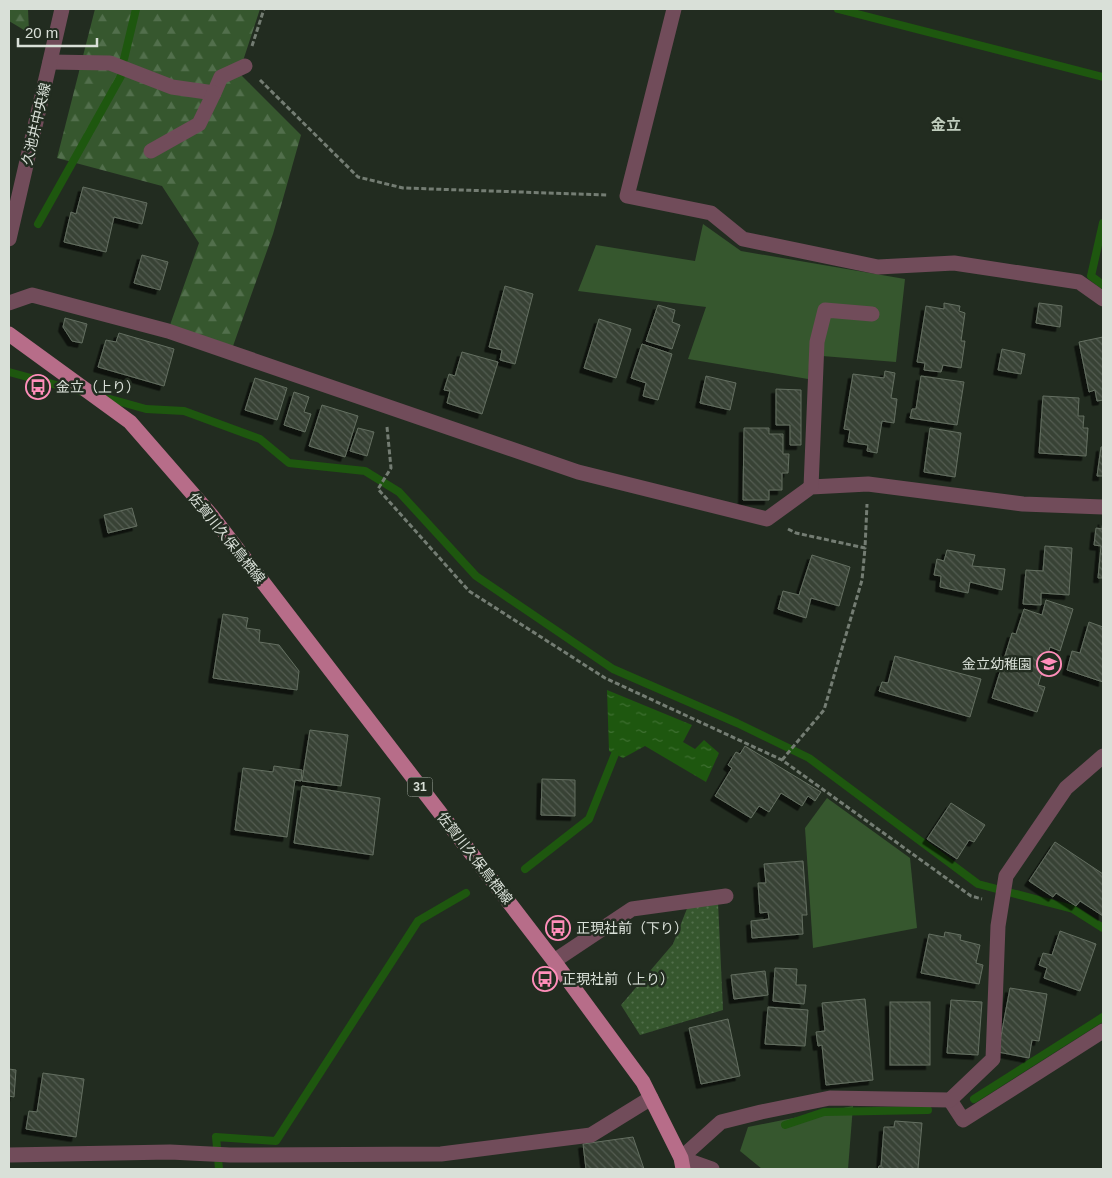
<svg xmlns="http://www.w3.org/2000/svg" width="1112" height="1178" font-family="Arial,'Noto Sans JP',sans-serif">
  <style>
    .grass { fill: url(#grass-dots) }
    .forest { fill: url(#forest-firs) }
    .garden { fill: #36572e }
    .water { fill: url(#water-ripples) }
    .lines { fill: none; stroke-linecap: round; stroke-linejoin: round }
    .stream { stroke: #1e570f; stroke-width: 8 }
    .building { fill: url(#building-back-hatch); stroke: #646f61; filter: url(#shadow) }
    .path { stroke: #747d73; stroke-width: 3; stroke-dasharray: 5 2.5; stroke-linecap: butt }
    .minor { stroke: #714c5a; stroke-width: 15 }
    .major { stroke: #b76d89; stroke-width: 15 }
    .labels { text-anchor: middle; stroke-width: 5; stroke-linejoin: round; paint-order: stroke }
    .shield { fill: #222c20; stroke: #a2aaa1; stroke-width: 1 }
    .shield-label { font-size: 12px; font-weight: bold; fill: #d9e0d8 }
    .street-label { font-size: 14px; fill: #d9e0d8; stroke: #222c20 }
    .poi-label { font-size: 14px; fill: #d9e0d8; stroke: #222c20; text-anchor: start }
    .neighbourhood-label { font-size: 15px; font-weight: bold; fill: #c1cebe; stroke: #222c20 }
  </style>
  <defs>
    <pattern id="grass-dots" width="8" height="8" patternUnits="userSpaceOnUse" patternTransform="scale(1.25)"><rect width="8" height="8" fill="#36572e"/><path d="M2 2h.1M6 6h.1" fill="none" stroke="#526f4c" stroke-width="1.8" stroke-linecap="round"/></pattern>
    <pattern id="forest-firs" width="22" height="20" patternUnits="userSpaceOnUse" patternTransform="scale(1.25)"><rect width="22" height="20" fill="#36572e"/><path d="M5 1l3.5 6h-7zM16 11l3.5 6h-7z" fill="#526f4c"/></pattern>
    <pattern id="water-ripples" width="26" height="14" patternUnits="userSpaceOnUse" patternTransform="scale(1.25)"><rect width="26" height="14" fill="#1e570f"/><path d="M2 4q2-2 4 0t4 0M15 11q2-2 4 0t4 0" fill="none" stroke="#3e6f31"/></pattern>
    <pattern id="building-back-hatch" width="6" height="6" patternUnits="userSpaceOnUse" patternTransform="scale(1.25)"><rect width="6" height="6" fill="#384235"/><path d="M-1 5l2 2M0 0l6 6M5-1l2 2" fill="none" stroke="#545d52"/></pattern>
    <filter id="shadow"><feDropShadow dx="-4.5" dy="4.5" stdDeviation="0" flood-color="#0009"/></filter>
  </defs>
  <rect width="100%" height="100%" fill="#222c20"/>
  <path class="grass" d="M718,902L723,1010L640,1035L621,1005L673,944L688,906Z"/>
  <g class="forest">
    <path d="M9,9H28L29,33L9,21Z"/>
    <path d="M95,9H260L239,73L301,135L273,234L233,346L170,325L199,243L162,186L57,158Z"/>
  </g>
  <g class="garden">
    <path d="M703,224L741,251L905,279L896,362L810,355L808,379L688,359L706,307L578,291L596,245L695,261Z"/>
    <path d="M827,798L910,858L917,928L813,948L805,828Z"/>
    <path d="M853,1106L848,1169H762L740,1151L748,1127Z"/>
  </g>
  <path class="water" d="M607,690L692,725L683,742L695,749L704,740L719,753L706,782L645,746L623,758L609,751Z"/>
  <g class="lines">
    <g class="stream">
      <path d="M838,9L1103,77"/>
      <path d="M124,59L136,9"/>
      <path d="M1103,223L1091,276L1103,285"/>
      <path d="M38,224L121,76"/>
      <path d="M9,372L82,392"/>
      <path d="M103,397L146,409L184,411L260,439L289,463L365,471L399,492L476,576L613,669L737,723L809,758L978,884L1073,909L1103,928"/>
      <path d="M525,869L589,819L615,754"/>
      <path d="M974,1099L1103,1017"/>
      <path d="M785,1125L824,1112L928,1110"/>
      <path d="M219,1169L216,1137L276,1141L418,921L466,893"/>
    </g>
  </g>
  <g class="building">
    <path d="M83,187L147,203L142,224L114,217L106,252L64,242L71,212L76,214Z"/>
    <path d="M142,255L168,262L160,290L134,283Z"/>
    <path d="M505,286L533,294L515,364L500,360L502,350L489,347Z"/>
    <path d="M944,303L960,306L959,311L965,313L961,341H965L961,368L943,365L941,372L924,370L925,363L917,362L926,306L944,309Z"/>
    <path d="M1039,303L1062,306L1060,327L1036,323Z"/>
    <path d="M658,305L675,310L672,322L680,325L672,349L646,341Z"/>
    <path d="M65,318L87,324L82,343L72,341L63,327Z"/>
    <path d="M599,319L631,329L616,378L584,368Z"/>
    <path d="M119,333L174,349L164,386L98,367L106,340L116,342Z"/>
    <path d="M1103,337V400L1097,401L1095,390L1089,392L1079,342Z"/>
    <path d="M642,344L672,354L658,400L643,396L646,383L631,378Z"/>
    <path d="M1002,349L1025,354L1021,374L998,370Z"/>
    <path d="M462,352L498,362L482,414L447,403L450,391L444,390L449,374L455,376Z"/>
    <path d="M885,371L895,373L891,398L897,399L894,423L882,421L877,453L867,451L868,445L848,442L850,430L844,429L853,374L884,378Z"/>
    <path d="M706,376L736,383L730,410L700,403Z"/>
    <path d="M921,376L964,382L957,425L910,418L912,409H916Z"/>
    <path d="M255,378L287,388L277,420L245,410Z"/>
    <path d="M776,389L801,390V445H790V425H776Z"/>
    <path d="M294,392L309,397L304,412L311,414L305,432L284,425Z"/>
    <path d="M1043,396L1079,398L1078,416H1084L1083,428H1088L1086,456L1039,453Z"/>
    <path d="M322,405L358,416L345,457L309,446Z"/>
    <path d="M358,428L374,432L367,456L350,451Z"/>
    <path d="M744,428H769V434H783V454H789L788,473H782V490H769V500H743Z"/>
    <path d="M930,428L961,433L955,477L924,472Z"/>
    <path d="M1101,447H1103V476H1097Z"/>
    <path d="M132,508L137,526L108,533L104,515Z"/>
    <path d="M1103,520V578H1098L1101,546L1094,545L1096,528L1102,529Z"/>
    <path d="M1045,546L1072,548L1069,595L1041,593V605L1023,604L1026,570L1043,571Z"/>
    <path d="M947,550L975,555L972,566L1005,569L1002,590L970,582L968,593L940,587L941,576L934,575L937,559L944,561Z"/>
    <path d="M812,555L850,567L839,606L811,598L806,618L778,609L783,591L799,595Z"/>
    <path d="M1046,600L1073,609L1060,651L1050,647L1038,685L1045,687L1037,712L992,698L1012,633L1016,634L1024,609L1042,615Z"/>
    <path d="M223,614L248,618L246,628L260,630L259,642L279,645L299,671L297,690L213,678Z"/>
    <path d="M1089,622L1103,627V682L1067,670L1072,651L1080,653Z"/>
    <path d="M895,656L981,679L970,717L879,691L882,682L888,683Z"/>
    <path d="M310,730L348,735L341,786L302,781Z"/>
    <path d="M745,746L821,792L815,801L808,796L802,806L781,793L769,812L759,806L751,818L715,796L732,768L728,765L736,752L740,754Z"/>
    <path d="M274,766L302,770L301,781L295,780L287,837L235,830L243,768L273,772Z"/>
    <path d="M542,779L575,780V816L541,815Z"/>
    <path d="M302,786L380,798L373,855L294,843Z"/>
    <path d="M951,803L985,825L974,842L969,840L957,859L927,839Z"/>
    <path d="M1055,842L1103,874V916L1080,901L1076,906L1056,893L1053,897L1029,881Z"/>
    <path d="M803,861L807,915H802L803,934L752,938L751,921L769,919L768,912L760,913L758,883H766L764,864Z"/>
    <path d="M1060,931L1096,944L1080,991L1044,978L1047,968L1039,965L1043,953L1052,955Z"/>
    <path d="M945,932L961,935L960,940L980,945L976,963L983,965L979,984L921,973L929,934L944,937Z"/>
    <path d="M775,968L797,969L796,985H806L804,1004L773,1001Z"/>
    <path d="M765,971L768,995L734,999L731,975Z"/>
    <path d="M1010,988L1047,994L1039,1041L1032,1040L1029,1058L998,1052Z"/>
    <path d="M865,999L873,1080L826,1085L822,1045L818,1046L816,1032L825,1031L822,1003Z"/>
    <path d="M951,1000L982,1002L978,1055L947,1053Z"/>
    <rect x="890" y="1002" width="40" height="63"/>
    <path d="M768,1007L808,1010L805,1046L765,1044Z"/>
    <path d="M728,1019L740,1076L701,1084L689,1028Z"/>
    <path d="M9,1069L16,1070L14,1097L9,1096Z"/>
    <path d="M43,1073L84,1079L76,1137L26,1129L29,1111L37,1112Z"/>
    <path d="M895,1121L922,1123L918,1169H878L879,1166H881L884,1127H894Z"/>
    <path d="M633,1137L644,1169H586L583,1144Z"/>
  </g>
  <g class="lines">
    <g class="path">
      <path d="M252,46L264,9"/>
      <path d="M260,80L358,177L403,188L608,195"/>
      <path d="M387,427L391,468L378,489L469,591L605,678L782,760L971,896L982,899"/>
      <path d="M788,529L796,533L865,548L867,504"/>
      <path d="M782,760L824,710L862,580L865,548"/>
    </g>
    <g class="minor">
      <path d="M674,9L627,196L711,213L743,239L878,267L954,263L1079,282L1103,299"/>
      <path d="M50,62L110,63L172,87L214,93L221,77L245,66"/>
      <path d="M151,151L199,124L214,93"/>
      <path d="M9,239L62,9"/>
      <path d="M9,303L32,295L168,331L578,472L767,519L811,487L868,484L1023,504L1103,507"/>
      <path d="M811,487L817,342L825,310L872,314"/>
      <path d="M554,961L632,909L726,896"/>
      <path d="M950,1100L963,1120L1103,1031"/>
      <path d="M9,1155L170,1152L230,1155L441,1154L591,1135L651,1098"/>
      <path d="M712,1169L681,1158L721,1122L761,1112L830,1098L950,1100L993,1059L998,926L1006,876L1066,788L1103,756"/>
    </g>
    <path class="major" d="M9,334L130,422L212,516L554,961L643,1082L681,1158L683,1169"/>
  </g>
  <defs>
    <symbol id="bus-ring" viewBox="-11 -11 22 22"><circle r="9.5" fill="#222c20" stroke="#ff8eba" stroke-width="1.5"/><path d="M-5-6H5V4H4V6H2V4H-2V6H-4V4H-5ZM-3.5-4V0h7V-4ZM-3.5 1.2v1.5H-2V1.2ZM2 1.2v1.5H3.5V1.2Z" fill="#ff8eba"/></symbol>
    <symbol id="school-ring" viewBox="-11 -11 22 22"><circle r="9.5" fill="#222c20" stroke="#ff8eba" stroke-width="1.5"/><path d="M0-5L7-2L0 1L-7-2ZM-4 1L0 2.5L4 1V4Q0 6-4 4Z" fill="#ff8eba"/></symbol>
  </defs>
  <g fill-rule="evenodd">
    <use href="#bus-ring" x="24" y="373" width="28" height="28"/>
    <use href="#school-ring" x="1035" y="650" width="28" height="28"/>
    <use href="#bus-ring" x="544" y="914" width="28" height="28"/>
    <use href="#bus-ring" x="531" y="965" width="28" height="28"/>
  </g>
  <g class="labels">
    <rect class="shield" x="407.5" y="777.5" width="25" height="19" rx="4"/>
    <g class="shield-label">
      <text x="420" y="791">31</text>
    </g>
    <g class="street-label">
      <text transform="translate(36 124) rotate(-77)" y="5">久池井中央線</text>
      <text transform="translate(227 538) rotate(51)" y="5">佐賀川久保鳥栖線</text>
      <text transform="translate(475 858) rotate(52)" y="5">佐賀川久保鳥栖線</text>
    </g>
    <g class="poi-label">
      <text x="56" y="392">金立（上り）</text>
      <text x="1032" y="669" text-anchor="end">金立幼稚園</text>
      <text x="576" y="933">正現社前（下り）</text>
      <text x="562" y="984">正現社前（上り）</text>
    </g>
    <g class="neighbourhood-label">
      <text x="946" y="130">金立</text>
    </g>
  </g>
  <rect width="1112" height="1178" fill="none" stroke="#d9e0d8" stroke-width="20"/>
  <path d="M18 38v8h79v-8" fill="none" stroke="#d9e0d8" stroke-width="2.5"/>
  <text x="25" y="38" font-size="15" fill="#d9e0d8" stroke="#222c20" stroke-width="4" paint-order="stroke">20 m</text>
</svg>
